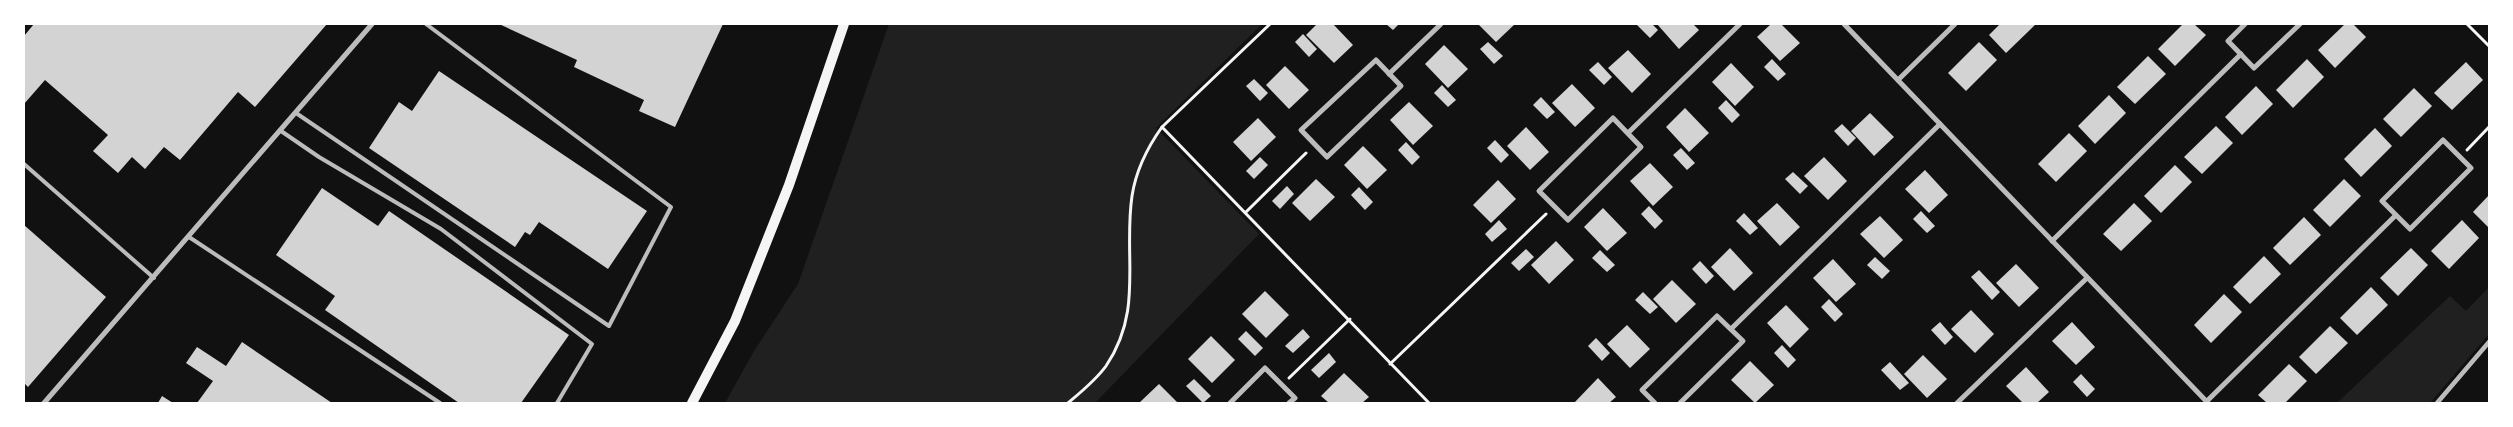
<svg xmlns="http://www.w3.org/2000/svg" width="2513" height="427" font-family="Quicksand,sans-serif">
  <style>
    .green { fill: #202020 }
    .building { fill: #d3d3d3 }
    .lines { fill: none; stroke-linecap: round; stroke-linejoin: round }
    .path { stroke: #f5f5f5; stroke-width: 3 }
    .service { stroke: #bcbcbc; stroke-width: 4 }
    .pedestrian { stroke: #bcbcbc; stroke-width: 4.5 }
    .minor { stroke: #bcbcbc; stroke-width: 5 }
    .secondary { stroke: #f5f5f5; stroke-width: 10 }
  </style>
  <rect width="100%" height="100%" fill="#111"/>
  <g class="green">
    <path d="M889,24H1262L1156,128L1259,234L1095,403H725L754,351L798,284Z"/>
    <path d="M2489,287V334L2430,403H2337L2450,296L2466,311Z"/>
  </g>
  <g class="building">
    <path d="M34,24H327L255,107L238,92L180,160L164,147L145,169L132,157L118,173L93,151L108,135L45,80L24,104V36Z"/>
    <path d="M499,24H723L675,127L639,111L644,100L574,67L577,60Z"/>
    <path d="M1317,24H1333L1353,45L1334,63L1306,35Z"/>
    <path d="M1386,24H1399L1393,30Z"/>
    <path d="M1478,24H1515L1496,42Z"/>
    <path d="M1636,24H1652L1658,30L1650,38Z"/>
    <path d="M1657,24H1693L1699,30L1679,49Z"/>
    <path d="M1771,24H1781L1800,43L1780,61L1757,37Z"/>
    <path d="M2000,24H2036L2006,53L1989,35Z"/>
    <path d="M2183,24H2194L2206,35L2175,66L2158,49Z"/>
    <path d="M2345,24H2353L2366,37L2335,68L2318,50Z"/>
    <path d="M1303,34L1317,49L1309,57L1295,42Z"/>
    <path d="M1488,42L1503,56L1494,64L1480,49Z"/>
    <path d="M1979,42L1997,60L1966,91L1948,73Z"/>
    <path d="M1444,45L1468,69L1448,88L1425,64Z"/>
    <path d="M1628,50L1651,74L1632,93L1608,68Z"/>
    <path d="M2148,56L2166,74L2135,104L2117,87Z"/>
    <path d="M1772,59L1786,74L1778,81L1764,67Z"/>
    <path d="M2307,59L2324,77L2293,108L2276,90Z"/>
    <path d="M1598,62L1612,77L1604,85L1589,70Z"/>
    <path d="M2466,62L2483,80L2452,110L2434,93Z"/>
    <path d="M1731,63L1754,87L1735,106L1712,82Z"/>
    <path d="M1285,66L1309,90L1289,109L1266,85Z"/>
    <path d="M439,71L647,211L608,269L539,222L530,235L525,232L515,247L369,148L399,102L412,111Z"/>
    <path d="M1254,79L1268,93L1260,101L1246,86Z"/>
    <path d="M1572,84L1595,108L1575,127L1552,103Z"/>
    <path d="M1442,85L1456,100L1448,107L1434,93Z"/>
    <path d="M2256,86L2273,104L2242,135L2225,117Z"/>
    <path d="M2414,88L2432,106L2401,137L2383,119Z"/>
    <path d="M2109,95L2126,113L2095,144L2078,126Z"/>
    <path d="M1541,97L1555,112L1547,119L1533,105Z"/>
    <path d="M1726,100L1740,115L1732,123L1718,108Z"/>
    <path d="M1409,102L1433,126L1413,145L1390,120Z"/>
    <path d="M1685,108L1709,133L1689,152L1666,127Z"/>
    <path d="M1870,113L1894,137L1874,156L1851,131Z"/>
    <path d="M1258,118L1276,137L1251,161L1233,142Z"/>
    <path d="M1842,124L1856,138L1848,146L1834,131Z"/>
    <path d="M2216,126L2233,143L2202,174L2184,157Z"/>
    <path d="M1526,127L1549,152L1530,170L1507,146Z"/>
    <path d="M2375,128L2392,146L2361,177L2344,159Z"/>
    <path d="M2069,133L2087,151L2056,182L2038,164Z"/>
    <path d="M1495,140L1509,155L1501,163L1487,148Z"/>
    <path d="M1406,142L1420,157L1412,165L1398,150Z"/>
    <path d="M1363,146L1387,170L1367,189L1344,165Z"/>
    <path d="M1681,148L1695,163L1687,170L1673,155Z"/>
    <path d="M1260,157L1268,165L1254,179L1246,171Z"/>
    <path d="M1824,157L1847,181L1828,200L1804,176Z"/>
    <path d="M1650,163L1673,187L1653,206L1630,181Z"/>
    <path d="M2175,165L2192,182L2161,213L2144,196Z"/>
    <path d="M1925,170L1948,195L1929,213L1905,189Z"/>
    <path d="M1793,172L1808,186L1800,194L1785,179Z"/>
    <path d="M1316,179L1335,197L1310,221L1292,203Z"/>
    <path d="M2344,179L2361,196L2330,227L2313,210Z"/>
    <path d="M1498,180L1516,199L1491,223L1473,205Z"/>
    <path d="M1287,186L1294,194L1280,209L1272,201Z"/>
    <path d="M1359,187L1373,202L1365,210L1351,195Z"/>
    <path d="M322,188L378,226L389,211L569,335L521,403H459L325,310L335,296L276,255Z"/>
    <path d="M2489,195V228L2473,212Z"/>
    <path d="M1777,203L1800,227L1780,246L1757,221Z"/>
    <path d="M2134,203L2152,221L2121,251L2103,234Z"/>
    <path d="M1649,206L1663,221L1655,229L1641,214Z"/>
    <path d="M1603,208L1627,233L1607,251L1584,227Z"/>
    <path d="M1921,211L1935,226L1927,233L1913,219Z"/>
    <path d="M1744,213L1758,228L1750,235L1736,221Z"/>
    <path d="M1880,216L1903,240L1884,258L1860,234Z"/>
    <path d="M2304,217L2321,235L2290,265L2273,248Z"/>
    <path d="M1499,220L1507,229L1492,242L1485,234Z"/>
    <path d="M2462,220L2479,238L2449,269L2431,251Z"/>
    <path d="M24,225L106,297L28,387L24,383Z"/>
    <path d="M1556,241L1574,260L1549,284L1531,265Z"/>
    <path d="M1730,248L1753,273L1734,291L1711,267Z"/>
    <path d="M2411,248L2428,265L2398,296L2380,278Z"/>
    <path d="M1526,249L1534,257L1519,271L1511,263Z"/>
    <path d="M1600,250L1615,265L1607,272L1592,258Z"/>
    <path d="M2264,256L2281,274L2250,304L2233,287Z"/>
    <path d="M1875,257L1890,271L1882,279L1867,265Z"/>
    <path d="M1833,259L1856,284L1836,302L1813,278Z"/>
    <path d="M1700,261L1714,276L1706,284L1692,269Z"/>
    <path d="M2016,264L2039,288L2019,307L1996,283Z"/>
    <path d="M1979,270L2000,292L1992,300L1971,277Z"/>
    <path d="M1672,280L1696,304L1676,323L1653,299Z"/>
    <path d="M2371,287L2388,305L2357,335L2340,318Z"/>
    <path d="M1265,291L1289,315L1266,338L1242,314Z"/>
    <path d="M1643,292L1658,307L1650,314L1635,300Z"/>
    <path d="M2224,294L2242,312L2211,343L2194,325Z"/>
    <path d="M1829,299L1843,314L1835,322L1821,307Z"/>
    <path d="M1786,305L1809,329L1790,348L1767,323Z"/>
    <path d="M1971,310L1994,334L1975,353L1951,329Z"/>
    <path d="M1940,322L1953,337L1945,345L1931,330Z"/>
    <path d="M2072,322L2095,347L2076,365L2052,341Z"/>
    <path d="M1627,325L1650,349L1630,368L1607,344Z"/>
    <path d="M2330,326L2348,343L2316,374L2299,357Z"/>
    <path d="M1303,329L1310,337L1293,353L1285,346Z"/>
    <path d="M1246,331L1263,348L1255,356L1238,339Z"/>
    <path d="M1211,336L1235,360L1212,383L1188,359Z"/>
    <path d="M1596,338L1610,353L1602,361L1588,346Z"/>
    <path d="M242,342L332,403H197L213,381L186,363L197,347L226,366Z"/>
    <path d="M1782,345L1796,360L1788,368L1774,353Z"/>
    <path d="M1329,353L1336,362L1319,378L1311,370Z"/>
    <path d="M1923,355L1947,379L1927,398L1904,374Z"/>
    <path d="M1750,361L1774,385L1755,403L1731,380Z"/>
    <path d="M1890,362L1909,383L1900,390L1881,370Z"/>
    <path d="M2289,364L2307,381L2285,403H2267L2258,395Z"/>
    <path d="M2026,367L2049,392L2037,403H2023L2006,386Z"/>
    <path d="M1344,373L1369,397L1362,403H1329L1321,396Z"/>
    <path d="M2081,374L2095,389L2087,397L2073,382Z"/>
    <path d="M1598,378L1616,397L1609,403H1574Z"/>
    <path d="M1194,379L1211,396L1203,403L1186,386Z"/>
    <path d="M1159,384L1178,403H1139Z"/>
    <path d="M162,396L173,403H158Z"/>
  </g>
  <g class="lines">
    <g class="path">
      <path d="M1270,24L1162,127L1429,403"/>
      <path d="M2467,24L2489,46"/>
      <path d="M2467,150L2489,127"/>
      <path d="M1246,212L1306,153"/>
      <path d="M1390,364L1546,214"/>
      <path d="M1289,378L1350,319"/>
      <path d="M1068,403C1081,392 1096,380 1106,366C1144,310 1123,257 1132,196C1136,170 1147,148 1162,127"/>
    </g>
    <g class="service">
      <path d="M296,113L609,326L671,207L426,24"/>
      <path d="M281,131L319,157L441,229L592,344L557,403"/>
      <path d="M24,164L154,278"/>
      <path d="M189,237L440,403"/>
    </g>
    <path class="pedestrian" d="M2437,403L2489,342"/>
    <g class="minor">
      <path d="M1844,24L2208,403"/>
      <path d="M2245,24L2228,41L2254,68L2300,24"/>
      <path d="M1376,60L1401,86L1327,157L1301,130Z"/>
      <path d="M1389,74L1441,24"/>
      <path d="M1898,80L1955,24"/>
      <path d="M1613,118L1641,147L1568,220L1539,191Z"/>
      <path d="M1628,133L1740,24"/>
      <path d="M2052,241L2241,54"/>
      <path d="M1731,329L1940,124"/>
      <path d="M2206,402L2396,215L2410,229L2471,168L2443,140L2382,201L2396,215"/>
      <path d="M44,403L372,24"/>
      <path d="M1230,403L1265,368L1295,398L1289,403"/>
      <path d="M1655,403L1642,390L1717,316L1743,341L1680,403"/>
      <path d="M1957,403L2087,278"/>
    </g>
    <path class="secondary" d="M692,403L735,321L789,185L844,24"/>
  </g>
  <rect width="2513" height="427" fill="none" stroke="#ffffff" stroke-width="50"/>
</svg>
